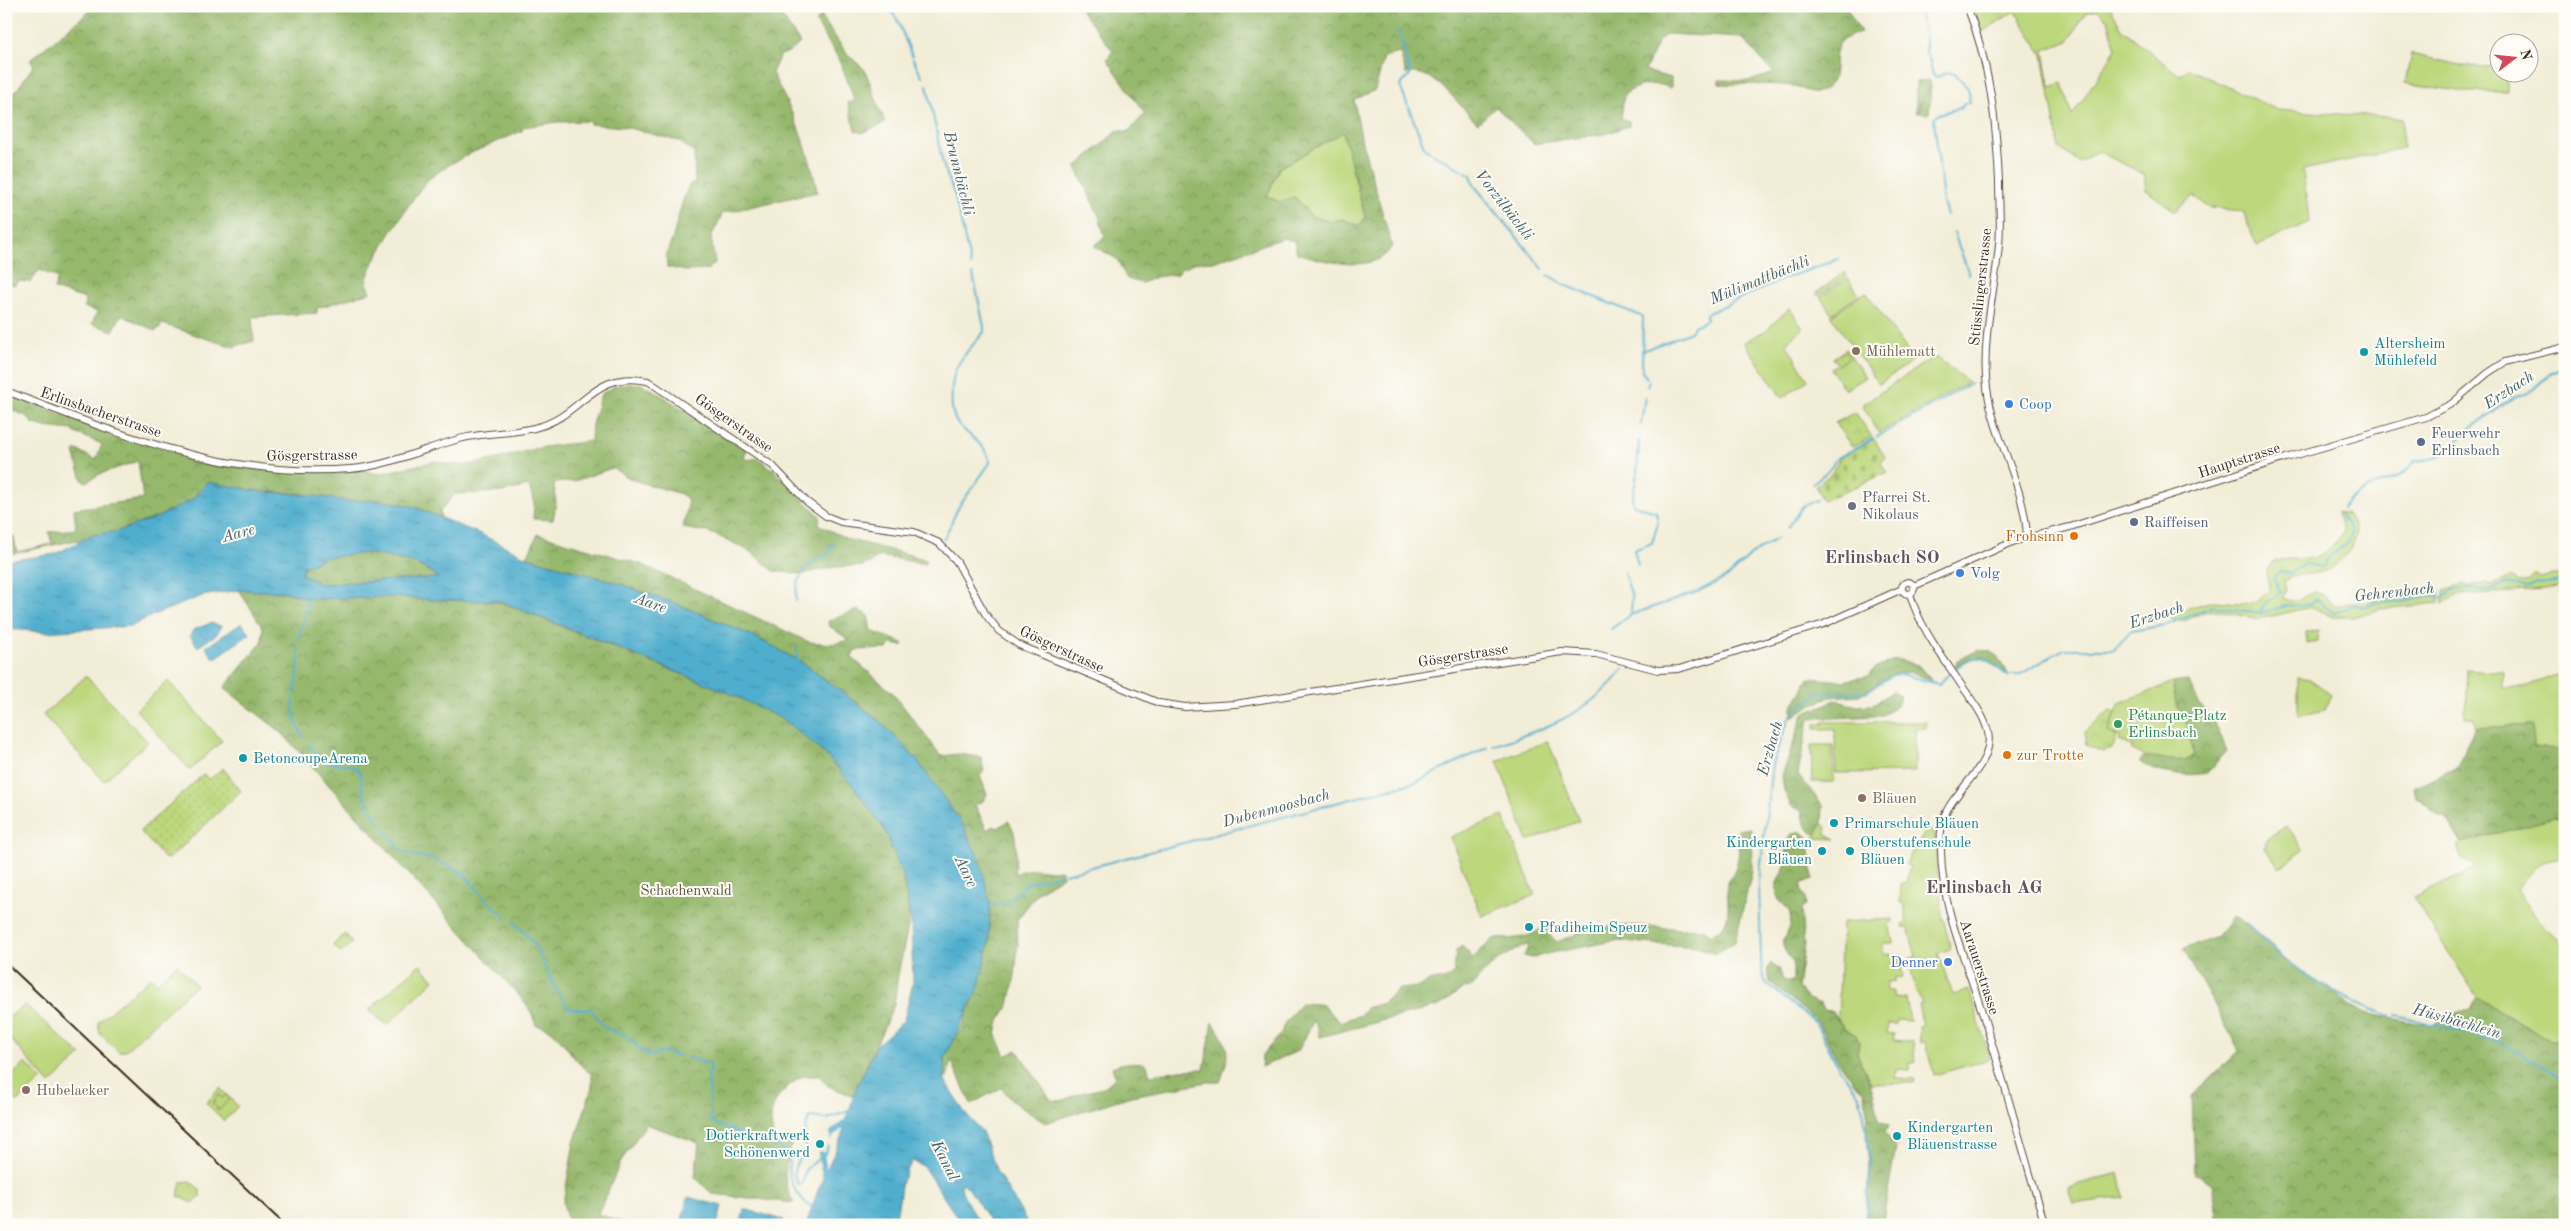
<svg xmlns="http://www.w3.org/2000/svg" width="2571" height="1231" font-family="'Old Standard TT',serif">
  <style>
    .grass { fill: #bcd77c; stroke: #7c804d; fill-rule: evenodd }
    .forest { fill: url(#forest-crowns); stroke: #687145; fill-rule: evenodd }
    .cemetery { fill: url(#cemetery-stones); stroke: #7c804d }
    .park { fill: url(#park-crowns); stroke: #7c804d }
    .garden { fill: url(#garden-dots); stroke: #7c804d }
    .water { fill: url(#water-ripples); stroke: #466c76; fill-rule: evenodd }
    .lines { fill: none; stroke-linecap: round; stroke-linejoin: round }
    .stream { stroke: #50aece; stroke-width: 2 }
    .canal { stroke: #50aece; stroke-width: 6 }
    .secondary-casing { stroke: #56473a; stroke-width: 8 }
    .secondary { stroke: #fff; stroke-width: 6 }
    .rail { stroke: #3b2a1e; stroke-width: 2 }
    .education-dot { fill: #8d6e63; stroke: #fdfcf7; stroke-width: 2 }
    .culture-dot { fill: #0f9aa8; stroke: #fdfcf7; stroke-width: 2 }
    .shop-dot { fill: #3f7fe0; stroke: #fdfcf7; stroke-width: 2 }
    .service-dot { fill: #5c6f8a; stroke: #fdfcf7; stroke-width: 2 }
    .worship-dot { fill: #6b7280; stroke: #fdfcf7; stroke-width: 2 }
    .food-dot { fill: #e8710a; stroke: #fdfcf7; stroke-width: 2 }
    .leisure-dot { fill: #2e9e5b; stroke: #fdfcf7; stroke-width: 2 }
    .labels { text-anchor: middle; stroke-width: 4; stroke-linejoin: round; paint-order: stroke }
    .street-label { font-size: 15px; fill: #3b2a1e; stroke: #fdfcf7 }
    .culture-label { font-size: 15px; fill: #0d838f; stroke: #fdfcf7; text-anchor: start }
    .education-label { font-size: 15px; fill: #785e54; stroke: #fdfcf7; text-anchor: start }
    .shop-label { font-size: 15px; fill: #366cbe; stroke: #fdfcf7; text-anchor: start }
    .service-label { font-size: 15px; fill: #4e5e75; stroke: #fdfcf7; text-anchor: start }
    .worship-label { font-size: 15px; fill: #5b616d; stroke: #fdfcf7; text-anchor: start }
    .food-label { font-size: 15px; fill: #c56008; stroke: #fdfcf7; text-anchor: end }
    .leisure-label { font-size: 15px; fill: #27864d; stroke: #fdfcf7; text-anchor: start }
    .park-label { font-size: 15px; fill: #5b5536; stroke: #fdfcf7 }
    .water-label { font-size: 16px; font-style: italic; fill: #435f64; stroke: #fdfcf7 }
    .quarter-label { font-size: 18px; font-weight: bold; fill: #63535a; stroke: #fdfcf7 }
  </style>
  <defs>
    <pattern id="forest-crowns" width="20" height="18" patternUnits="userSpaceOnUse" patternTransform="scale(1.25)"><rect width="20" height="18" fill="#95b86c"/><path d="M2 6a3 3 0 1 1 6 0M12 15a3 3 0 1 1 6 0" fill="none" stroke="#7b9658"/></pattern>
    <pattern id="cemetery-stones" width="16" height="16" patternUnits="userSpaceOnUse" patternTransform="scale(1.25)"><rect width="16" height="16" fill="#bcd77c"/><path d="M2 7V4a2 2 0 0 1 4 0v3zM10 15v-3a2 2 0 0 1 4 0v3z" fill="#a2b96b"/></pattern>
    <pattern id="park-crowns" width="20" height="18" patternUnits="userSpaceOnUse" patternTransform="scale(1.25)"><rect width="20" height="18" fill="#bcd77c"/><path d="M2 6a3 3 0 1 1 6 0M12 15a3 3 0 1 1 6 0" fill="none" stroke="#a2b96b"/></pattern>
    <pattern id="garden-dots" width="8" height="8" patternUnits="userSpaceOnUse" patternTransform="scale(1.25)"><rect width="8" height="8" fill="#bcd77c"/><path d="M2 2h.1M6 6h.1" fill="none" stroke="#a2b96b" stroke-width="1.8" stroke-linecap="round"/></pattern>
    <pattern id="water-ripples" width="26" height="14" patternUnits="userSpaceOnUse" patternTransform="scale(1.25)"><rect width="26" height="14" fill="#50aece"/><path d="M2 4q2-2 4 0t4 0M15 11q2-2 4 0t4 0" fill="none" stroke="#448ea7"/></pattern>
  </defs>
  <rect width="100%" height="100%" fill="#fdfcf7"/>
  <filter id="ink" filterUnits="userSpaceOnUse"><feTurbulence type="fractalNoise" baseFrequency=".02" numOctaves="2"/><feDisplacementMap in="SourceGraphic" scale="10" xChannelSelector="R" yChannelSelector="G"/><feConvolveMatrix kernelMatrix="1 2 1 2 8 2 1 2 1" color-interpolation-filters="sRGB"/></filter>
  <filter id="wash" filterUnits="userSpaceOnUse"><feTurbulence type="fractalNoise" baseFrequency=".0096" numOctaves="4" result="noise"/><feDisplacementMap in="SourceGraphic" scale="20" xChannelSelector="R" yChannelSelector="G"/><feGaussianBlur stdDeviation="1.12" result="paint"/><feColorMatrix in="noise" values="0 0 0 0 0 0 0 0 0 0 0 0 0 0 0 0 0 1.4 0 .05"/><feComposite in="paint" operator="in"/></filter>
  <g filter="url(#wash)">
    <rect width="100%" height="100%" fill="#f2edd7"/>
    <g class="grass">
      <path d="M1972,6H2110L2122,29L2179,75L2189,69L2278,110L2402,118L2403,148L2303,170L2309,222L2257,246L2243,211L2211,208L2193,196L2175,211L2146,190L2144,174L2097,151L2079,163L2059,148L2043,55L2015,11L1981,33ZM2098,10L2108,20L2116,49L2072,116L2062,83L2050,87L2044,50L2069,41L2085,13Z"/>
      <path d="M2411,54L2464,66L2498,67V72L2507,73V92H2464L2405,83Z"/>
      <path d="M1343,132L1365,217L1360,226L1342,219L1331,222L1311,216L1295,197L1279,202L1267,196L1279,168Z"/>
      <path d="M1845,272L1847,276L1818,296L1816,293Z"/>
      <path d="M1848,278L1859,295L1832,314L1820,297Z"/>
      <path d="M1866,292L1914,360L1879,384L1831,316Z"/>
      <path d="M1790,308L1803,329L1786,343L1808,380L1782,398L1744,342L1765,331Z"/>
      <path d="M1851,356L1865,377L1845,390L1831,369Z"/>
      <path d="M1933,357L1939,359L1968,382L1879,433L1862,405Z"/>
      <path d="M2336,512L2345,513C2350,519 2356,525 2356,533C2356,546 2339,564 2329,569C2316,576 2298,572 2284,581L2286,590L2283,599C2295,605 2305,595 2316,592L2322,594L2334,606H2340L2347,603H2364L2379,597L2393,599L2440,589V603L2381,609L2353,617H2334L2312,607L2258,619L2217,610L2204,612L2184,621H2175L2169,617L2191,607L2213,601L2254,604L2269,590C2270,583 2266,577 2267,571C2270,554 2302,561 2313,558C2325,555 2339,541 2344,530Z"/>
      <path d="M2534,574L2539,578L2552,575L2565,577V585L2547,590L2458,595L2443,603L2444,590L2464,584L2470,587L2486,583L2490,585L2513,578L2519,583L2527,581Z"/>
      <path d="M2467,669L2503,672V688H2523L2565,671V751L2533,748L2532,725L2475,728L2474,718L2465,717Z"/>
      <path d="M86,676L148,742L104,781L43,715Z"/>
      <path d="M2298,677L2310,679L2331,694L2325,710L2298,716Z"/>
      <path d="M168,681L222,741L190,770L136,710Z"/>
      <path d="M2172,683L2186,721L2194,755C2176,769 2150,757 2132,751V746L2119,741L2120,737L2108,732L2119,703Z"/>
      <path d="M1823,722H1926V728H1915V772L1836,773L1835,729H1815V724H1823Z"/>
      <path d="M1548,741L1579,821L1528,841L1497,761Z"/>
      <path d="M1811,745H1833L1834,782H1812Z"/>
      <path d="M1503,816L1535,895L1482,916L1450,837Z"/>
      <path d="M2554,818L2563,821L2564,841L2560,850L2563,858C2534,862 2533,866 2518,890L2538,920L2565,946V1019L2560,1027L2565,1041V1055L2554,1042L2477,997L2413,897L2473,870L2476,867C2466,861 2457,858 2458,846L2461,843Z"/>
      <path d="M2287,826L2304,850L2279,868L2265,848L2267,838Z"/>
      <path d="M1930,829L1935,835L1942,914L1951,949L1938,953L1953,995L1969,990L1990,1059L1934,1075L1925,1042L1920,1043L1919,1026L1923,1025L1918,1005L1922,1004L1915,988L1909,959L1916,956L1908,928H1904L1903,924L1907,923L1904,903H1900L1901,883H1906L1910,866L1906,865C1911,852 1919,841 1927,830Z"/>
      <path d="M1892,919L1894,921L1889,922L1893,943H1883V954L1899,955L1903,978L1895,977V981L1887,982L1886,991H1893V997L1906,998L1910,1021L1897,1020L1896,1024H1888L1887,1033L1894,1034L1893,1040L1913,1042L1915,1063H1910V1070L1896,1069L1895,1078L1915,1079L1914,1083L1871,1084L1857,1053L1859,1043L1856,1035L1844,1028L1838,1019L1842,922Z"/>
      <path d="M177,964L196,985L126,1050L119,1052L100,1034L98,1022L151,977L157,983Z"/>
      <path d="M420,964L434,980L387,1025L369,1010Z"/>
      <path d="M25,1005L81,1055L50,1084L6,1034V1019Z"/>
      <path d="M26,1063L42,1080L17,1102L6,1091V1080Z"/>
      <path d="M220,1088L238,1106L224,1121L206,1103Z"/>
      <path d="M2119,1173L2124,1197L2073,1204L2068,1187Z"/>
    </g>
    <g class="forest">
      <path d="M96,6H775L800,43L790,52L780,55L772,73C792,111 810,149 817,192L723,213L711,237L715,263L707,270L686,271L667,267C665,246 670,250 674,233C680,213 680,204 690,184H695L694,153L679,141L625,127L590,124V121L557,122L523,127L522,131C490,145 456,157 429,179C417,190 367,266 367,281C367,284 369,288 371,292L317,308V313L252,317L254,341L232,347L163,324L156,331L121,315L113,331L92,324L97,312L84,307L85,299L54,289L58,278L39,270L31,282L19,281L15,285L6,283V105L34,65L30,60Z"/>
      <path d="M1078,6H1393L1396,11L1398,6H1845L1861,32C1855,34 1848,37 1843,40C1828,52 1843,78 1825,89C1813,97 1804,88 1792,86C1769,83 1743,85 1719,84V80L1750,81L1774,73L1742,38L1667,34L1658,41L1645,71L1671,78V88C1654,81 1638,84 1624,95L1621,119L1629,121V126L1605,134L1534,144L1496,107L1478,123C1461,109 1433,65 1406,74L1400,53L1384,57L1375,90L1354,100L1362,142L1392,246C1377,276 1323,261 1297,253L1294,241L1283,238L1216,261L1195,262L1188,267L1182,268L1177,274L1156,277L1142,283L1127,279L1117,259L1094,246L1105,237L1099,216L1076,167L1118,130L1128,132L1145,114L1107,59L1113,51ZM1343,132L1365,217L1360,226L1342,219L1331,222L1311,216L1295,197L1279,202L1267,196L1279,168Z"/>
      <path d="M821,16L847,54L865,70L885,123L862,133L855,130L848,103L855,101L840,61L816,22Z"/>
      <path d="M1929,80L1931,84L1921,99L1918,113H1916V82Z"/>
      <path d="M1931,86L1929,114L1919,113L1922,100Z"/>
      <path d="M628,383L641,384L653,390L747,450L744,457L748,460L758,458L774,470L820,516L819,525L847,539L918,557L926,560L925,564L879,556L872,562L863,566L835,567L802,574L774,571L751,552L732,542L708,532L683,528L688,505L687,498L681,494L633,480L612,468L575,481L554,483L556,503L553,520L533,519L534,503L529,486L502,492L455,494L440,511L441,518L412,506L377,500L347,501L301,494L241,489L216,484L199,490L193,499L160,516L119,531L6,555V534L13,535L17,552L52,544L49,532L76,529L74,509L143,499L138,461L100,474L86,482L82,480L74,452L77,450L96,460L102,444L75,433L73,430L44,427L32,423L28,417L6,407V393L100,429L213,463L246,469L329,472L339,475L340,472L363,470L377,474L436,461C466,472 504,456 534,449C552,445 572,444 591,441L592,424L601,394L615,386Z"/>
      <path d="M538,534L643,565L809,642L832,644L849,640L828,625L829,620L858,610L868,615L871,631L903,643V646L891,644L887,649L855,650L851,657L893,693L941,756L959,754L981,757L984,771L980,776L987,794L983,801L975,805L987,830L993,826L998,828L1008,821C1019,833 1016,859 1014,874C1038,864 1041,873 1061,870L1063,876L1039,891L1017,920L1018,944L1015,976L1009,1005L999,1021L996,1034L1006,1056L1017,1050L1051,1100L1061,1101L1081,1093L1103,1088L1115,1078L1112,1067C1121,1063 1139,1060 1147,1065L1150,1075L1180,1070L1204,1069L1213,1022C1229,1047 1231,1054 1220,1082H1207L1131,1096L1045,1123L1016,1104L1001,1088L971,1104L951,1060L947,1077L944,1078L945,1057L964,1023L989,944L990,902L844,693L803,663L758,638L692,610L621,584L527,557Z"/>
      <path d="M369,553C392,559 421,561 438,578L320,584L301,574L304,567L326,557Z"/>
      <path d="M239,590L286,592L312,599L397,597L500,602L727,692L784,719L805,736L825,754L854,787L885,830L903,877L907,896L909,922L898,975L894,1005L853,1096L828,1086L820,1076H803C777,1092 765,1108 774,1139L792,1145C784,1166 782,1183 794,1203L712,1194L695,1177L699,1143L646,1124L621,1161L598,1214L631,1225H569L563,1203L574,1143L592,1087V1074C569,1061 564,1030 536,1025L531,1012L522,999L281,732L224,688L262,642L263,628Z"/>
      <path d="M1979,650L1989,651L1997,656L2009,677L1984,658L1968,659L1955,666L1958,660Z"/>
      <path d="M1896,659L1918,665L1931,680L1911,672L1893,674L1859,695L1830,697L1811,705L1792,717V708L1809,678L1843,681L1869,676L1874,669Z"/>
      <path d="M2188,681L2199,703L2214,721L2227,751L2207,773C2189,776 2155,776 2141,762L2142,758C2159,753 2177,768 2194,755L2186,721L2182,712L2177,708L2172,683Z"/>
      <path d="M1893,691L1900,696L1897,706L1881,716L1809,719L1798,774L1823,806L1822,823L1815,834C1805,828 1803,821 1801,810L1791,806L1784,791L1782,776L1803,714L1835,700L1857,706L1873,705Z"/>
      <path d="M2532,725L2533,748L2565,751V859L2560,850L2564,841L2563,821L2554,818L2461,843L2447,819C2434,816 2429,803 2416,798L2414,788L2457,767L2475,728Z"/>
      <path d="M1751,828L1752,871L1735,942L1715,954L1698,947L1614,941L1546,954L1533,958L1524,956L1529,944C1508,953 1485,966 1473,986L1461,990L1439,1006L1320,1037L1314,1020L1298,1051L1261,1067L1262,1055L1281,1034L1284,1024L1301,1003L1322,1004L1340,1022L1360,1015L1366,1008L1383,1003L1399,989L1419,987L1431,980H1444L1454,973L1456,950L1462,946L1473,958L1493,939C1519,938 1530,940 1550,922L1546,932L1557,942C1604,921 1633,925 1682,929C1693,930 1703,924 1710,935C1736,927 1726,901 1727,882C1740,868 1740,848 1738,830Z"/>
      <path d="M1800,831L1807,836C1811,850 1811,863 1813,879L1802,883L1801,890L1805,898L1806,906L1801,909L1804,945L1798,988L1808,999L1821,1004L1824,1010L1831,1011L1844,1028L1856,1035L1859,1043L1857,1053L1874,1094L1879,1120L1889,1125L1885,1133L1896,1147L1882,1225H1865L1869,1165L1866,1137L1868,1118L1864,1092L1855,1084L1837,1059L1818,1022L1770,982C1767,975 1766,970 1771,963L1779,968L1783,980L1790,982L1793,979V962C1769,933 1795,940 1790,914C1788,905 1779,904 1777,895C1773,882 1783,875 1786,863C1788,850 1781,851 1791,834Z"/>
      <path d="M2232,916L2246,924L2301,972L2331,990L2349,1005L2365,1013L2415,1023L2434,1024L2451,1014L2471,1009L2477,997L2554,1042L2565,1055V1225H2218L2213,1184L2195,1173L2192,1096L2239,1050L2183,949C2204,942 2223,939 2232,916Z"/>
    </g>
    <path class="cemetery" d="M1874,439L1885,457L1881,464L1888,472L1823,501L1816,486L1832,473L1840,457Z"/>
    <g class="park">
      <path d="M1846,349L1851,356L1838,365L1833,358Z"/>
      <path d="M1855,412L1872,437L1852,447L1835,423Z"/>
      <path d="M2110,710L2115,712L2108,732L2117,736L2112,749L2103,752L2086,745L2084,732Z"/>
      <path d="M1822,824L1826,827V834L1836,839L1814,838Z"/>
      <path d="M345,934L352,943L341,953L333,945Z"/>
      <path d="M219,1095L222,1098L226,1095L230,1098L219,1110L212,1103Z"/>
      <path d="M190,1181L200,1190V1197L193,1203L178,1196L181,1182Z"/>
    </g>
    <g class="garden">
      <path d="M2318,631V642L2307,644L2306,632Z"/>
      <path d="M223,768L241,791L169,859L164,858L140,831L204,774L209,780Z"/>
    </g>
    <g class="water">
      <path d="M208,482L262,492L301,494L347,501L377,500L412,506L480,534L527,557L621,584L692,610L757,638L803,663L879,720L918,761L964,827L980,861L990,902L989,944L978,990L945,1057L944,1078L963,1110L982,1132L997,1172L1029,1225H992L969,1189L964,1184H961C961,1198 975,1213 981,1225H962L923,1166L912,1161L902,1181L895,1225H806L818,1190L842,1135L855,1091L877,1045L904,1020L913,982L911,922L903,877L885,830L854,787L825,754L784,720L727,692L500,601L431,600L397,597L312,599L286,592L239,590L202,596L151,616L132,626L46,632L6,629V561L55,554L92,535L119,531L160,516L193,499ZM369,553C391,558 422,561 438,578L320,584L301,574L304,566L326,557Z"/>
      <path d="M211,623L221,626L217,634L198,647L190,636L193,630Z"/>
      <path d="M242,623L250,634L214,659L206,647Z"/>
      <path d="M688,1197L722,1206L717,1224L709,1222L708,1225L681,1223Z"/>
      <path d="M744,1209L784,1220L782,1225L741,1223Z"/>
    </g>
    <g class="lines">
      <g class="stream">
        <path d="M887,6L897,19L912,56"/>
        <path d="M1919,6L1926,45L1925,52L1929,58L1933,75L1937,77L1946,73H1955C1962,84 1972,85 1969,102L1964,104L1961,108L1939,114L1934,118L1943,202L1947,215"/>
        <path d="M1399,31L1410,75L1400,86L1425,149L1471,175L1474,185L1543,269"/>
        <path d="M913,59L922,76"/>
        <path d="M927,85L943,164L955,196L971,266"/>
        <path d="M1954,233L1969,274"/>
        <path d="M1548,275L1565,285L1643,317L1642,372L1647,378"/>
        <path d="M1642,351L1691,332L1694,326L1707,320L1706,314L1781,280L1838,259"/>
        <path d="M1647,386L1649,381"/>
        <path d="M1641,425L1645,396"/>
        <path d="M1877,437L1971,383"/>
        <path d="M1812,484L1829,470L1836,459L1873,439"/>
        <path d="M2342,508C2346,504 2351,499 2356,495C2378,479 2396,488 2415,461C2449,457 2446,449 2469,429C2481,420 2494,411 2506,402C2514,396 2523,396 2531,391C2543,383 2550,371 2565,367"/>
        <path d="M1787,528L1803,506L1817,500"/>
        <path d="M944,539L958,508L990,463C988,446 969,436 959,425C948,414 951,382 956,369C961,356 975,343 984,332V327L973,274"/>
        <path d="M1638,565L1634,550L1652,543L1658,523L1656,512L1634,505L1632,502L1637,474L1639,440"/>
        <path d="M1624,572L1632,597L1631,613"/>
        <path d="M796,601C794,575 808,564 828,554L833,543"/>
        <path d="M2260,613L2287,606L2308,605L2316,599L2334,613L2354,605L2365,608L2376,602H2403L2419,597H2443L2452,590L2470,589L2490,590L2505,584L2526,588L2536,583C2545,585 2555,581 2565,581"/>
        <path d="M1611,629L1630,615L1697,592L1729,576L1752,554L1777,538"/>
        <path d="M298,640L307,608L306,598"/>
        <path d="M298,648C304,686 280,703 304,737"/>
        <path d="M796,648L798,661"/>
        <path d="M308,744C329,774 347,758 358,770C364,777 360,787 364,796C367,806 375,815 380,823"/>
        <path d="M1493,746C1548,727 1587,716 1624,668"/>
        <path d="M384,829L404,853L437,860L465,875L486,900L507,918"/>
        <path d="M1065,874L1416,782L1488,747"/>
        <path d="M990,906L1010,900L1027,883L1062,874"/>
        <path d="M514,922L534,943L553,984L569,1009H591L605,1028L625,1035L648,1056L662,1052L680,1056"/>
        <path d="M2247,923C2280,964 2340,1000 2390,1016"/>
        <path d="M2396,1015L2497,1041L2565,1079"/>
        <path d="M687,1058L707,1063L711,1068L708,1078L710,1103"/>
        <path d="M711,1111L710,1119L715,1124L788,1151C790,1157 789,1161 789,1167C789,1185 798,1198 813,1208"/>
        <path d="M831,1139L834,1132"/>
        <path d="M822,1156L806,1169L803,1181L798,1185C787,1164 803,1161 805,1147C806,1133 803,1131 810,1117L827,1119L851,1110"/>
        <path d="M822,1160L828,1146"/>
        <path d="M1866,1225L1871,1162L1863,1110L1859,1095L1839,1068L1816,1023L1766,983L1762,972L1761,960L1759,882L1772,764L1789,718L1795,710L1820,693L1866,692L1893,675L1901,674L1939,684C1951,673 1970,649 1989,661C1995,665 2001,671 2007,675H2019L2064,649H2114L2131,631L2166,625L2213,606L2259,613L2267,601L2281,593L2274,580L2276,574L2281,571L2291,573L2305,564L2323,567C2325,564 2326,559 2329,557C2336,550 2353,544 2351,530C2349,524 2342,520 2340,514"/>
      </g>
      <g class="canal">
        <path d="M833,1133L852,1117"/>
        <path d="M821,1154L826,1182"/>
      </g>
    </g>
  </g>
  <g filter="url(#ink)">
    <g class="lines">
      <defs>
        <g id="secondary">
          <path d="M1967,6C1990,65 1996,118 1999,181C1999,202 2001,224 1999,245C1995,289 1983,333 1986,377C1989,433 2025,481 2027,538"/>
          <path d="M6,391C119,434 226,479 350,469C388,466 423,449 459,439C484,432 510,434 534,428C583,417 591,369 648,381L773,466L807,502L826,516L841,522L914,532L939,543L957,562L986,615L999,631L1019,645L1159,703L1185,707L1235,704L1562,652L1596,654L1658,670L1679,669L1824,624L1902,589"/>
          <circle cx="1908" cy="588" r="6"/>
          <path d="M1914,586L2015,541L2070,527L2286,458L2426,417L2451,404L2488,373L2505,362L2565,347"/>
          <path d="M1910,594C1919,626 1942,656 1960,683C1970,698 1984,714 1988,732C1995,765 1954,789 1944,817C1940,828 1940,840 1941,851C1942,910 1966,960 1983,1015C2005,1084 2024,1155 2045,1225"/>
        </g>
      </defs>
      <use href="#secondary" class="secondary-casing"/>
      <use href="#secondary" class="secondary"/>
      <path class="rail" d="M6,963L285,1225"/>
    </g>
  </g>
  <g class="education-dot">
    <circle cx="1856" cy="351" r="5"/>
    <circle cx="1862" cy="798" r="5"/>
    <circle cx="26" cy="1090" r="5"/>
  </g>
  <g class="culture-dot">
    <circle cx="2364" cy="352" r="5"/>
    <circle cx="243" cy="758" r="5"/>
    <circle cx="1834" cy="823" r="5"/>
    <circle cx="1822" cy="851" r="5"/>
    <circle cx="1850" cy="851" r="5"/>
    <circle cx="1529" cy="927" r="5"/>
    <circle cx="1897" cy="1136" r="5"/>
    <circle cx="820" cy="1144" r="5"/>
  </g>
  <g class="shop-dot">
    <circle cx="2009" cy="404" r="5"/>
    <circle cx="1960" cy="573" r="5"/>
    <circle cx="1948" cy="962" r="5"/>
  </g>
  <g class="service-dot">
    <circle cx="2421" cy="442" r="5"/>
    <circle cx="2134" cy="522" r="5"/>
  </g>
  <circle class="worship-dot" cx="1852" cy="506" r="5"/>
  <g class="food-dot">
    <circle cx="2074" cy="536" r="5"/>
    <circle cx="2007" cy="755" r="5"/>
  </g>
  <circle class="leisure-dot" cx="2118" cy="724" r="5"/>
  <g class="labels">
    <g class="street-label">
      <text transform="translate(1980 287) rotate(-84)" y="5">Stüsslingerstrasse</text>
      <text transform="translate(101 412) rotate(19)" y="5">Erlinsbacherstrasse</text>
      <text transform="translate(734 423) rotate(35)" y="5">Gösgerstrasse</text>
      <text transform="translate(312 455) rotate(-1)" y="5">Gösgerstrasse</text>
      <text transform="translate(2239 460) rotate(-18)" y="5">Hauptstrasse</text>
      <text transform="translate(1062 649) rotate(25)" y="5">Gösgerstrasse</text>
      <text transform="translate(1463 655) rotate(-9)" y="5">Gösgerstrasse</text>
      <text transform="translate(1980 967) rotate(72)" y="5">Aarauerstrasse</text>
    </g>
    <g class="culture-label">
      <text x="2374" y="348">Altersheim<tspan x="2374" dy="17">Mühlefeld</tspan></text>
      <text x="253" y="763">BetoncoupeArena</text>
      <text x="1844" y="828">Primarschule Bläuen</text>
      <text x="1812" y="847" text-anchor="end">Kindergarten<tspan x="1812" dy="17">Bläuen</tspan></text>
      <text x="1860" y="847">Oberstufenschule<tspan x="1860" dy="17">Bläuen</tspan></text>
      <text x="1539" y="932">Pfadiheim Speuz</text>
      <text x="1907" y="1132">Kindergarten<tspan x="1907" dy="17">Bläuenstrasse</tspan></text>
      <text x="810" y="1140" text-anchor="end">Dotierkraftwerk<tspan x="810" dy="17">Schönenwerd</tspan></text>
    </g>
    <g class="education-label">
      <text x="1866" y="356">Mühlematt</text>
      <text x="1872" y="803">Bläuen</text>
      <text x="36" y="1095">Hubelacker</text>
    </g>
    <g class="shop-label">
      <text x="2019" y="409">Coop</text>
      <text x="1970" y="578">Volg</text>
      <text x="1938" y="967" text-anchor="end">Denner</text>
    </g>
    <g class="service-label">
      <text x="2431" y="438">Feuerwehr<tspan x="2431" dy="17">Erlinsbach</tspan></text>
      <text x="2144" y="527">Raiffeisen</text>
    </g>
    <g class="worship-label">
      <text x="1862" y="502">Pfarrei St.<tspan x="1862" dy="17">Nikolaus</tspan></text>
    </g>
    <g class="food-label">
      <text x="2064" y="541">Frohsinn</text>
      <text x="2017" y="760" text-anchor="start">zur Trotte</text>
    </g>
    <g class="leisure-label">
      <text x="2128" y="720">Pétanque-Platz<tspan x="2128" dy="17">Erlinsbach</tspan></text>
    </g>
    <g class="park-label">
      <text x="686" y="895">Schachenwald</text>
    </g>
    <g class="water-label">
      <text transform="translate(960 173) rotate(76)" y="6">Brunnbächli</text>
      <text transform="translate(1505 204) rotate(52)" y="6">Vorzilbächli</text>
      <text transform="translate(1759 279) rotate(-22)" y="6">Mülimattbächli</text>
      <text transform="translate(2508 389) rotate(-33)" y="6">Erzbach</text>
      <text transform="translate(238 532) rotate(-15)" y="6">Aare</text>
      <text transform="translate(2394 591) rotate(-6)" y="6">Gehrenbach</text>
      <text transform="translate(651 602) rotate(20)" y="6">Aare</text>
      <text transform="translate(2156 614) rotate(-18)" y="6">Erzbach</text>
      <text transform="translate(1769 748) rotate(-74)" y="6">Erzbach</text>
      <text transform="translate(1276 807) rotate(-15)" y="6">Dubenmoosbach</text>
      <text transform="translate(967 871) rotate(65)" y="6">Aare</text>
      <text transform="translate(2457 1020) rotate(16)" y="6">Hüsibächlein</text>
      <text transform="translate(946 1160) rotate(63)" y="6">Kanal</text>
    </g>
    <g class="quarter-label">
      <text x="1882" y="563">Erlinsbach SO</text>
      <text x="1984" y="893">Erlinsbach AG</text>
    </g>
  </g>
  <rect width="2571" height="1231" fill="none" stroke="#fdfcf7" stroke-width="25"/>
  <g transform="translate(2514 58) rotate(74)"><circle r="24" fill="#fdfcf7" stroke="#afa8a0"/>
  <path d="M0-4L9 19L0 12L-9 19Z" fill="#d1495b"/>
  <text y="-8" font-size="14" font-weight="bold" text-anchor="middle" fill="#3b2a1e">N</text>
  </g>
</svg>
